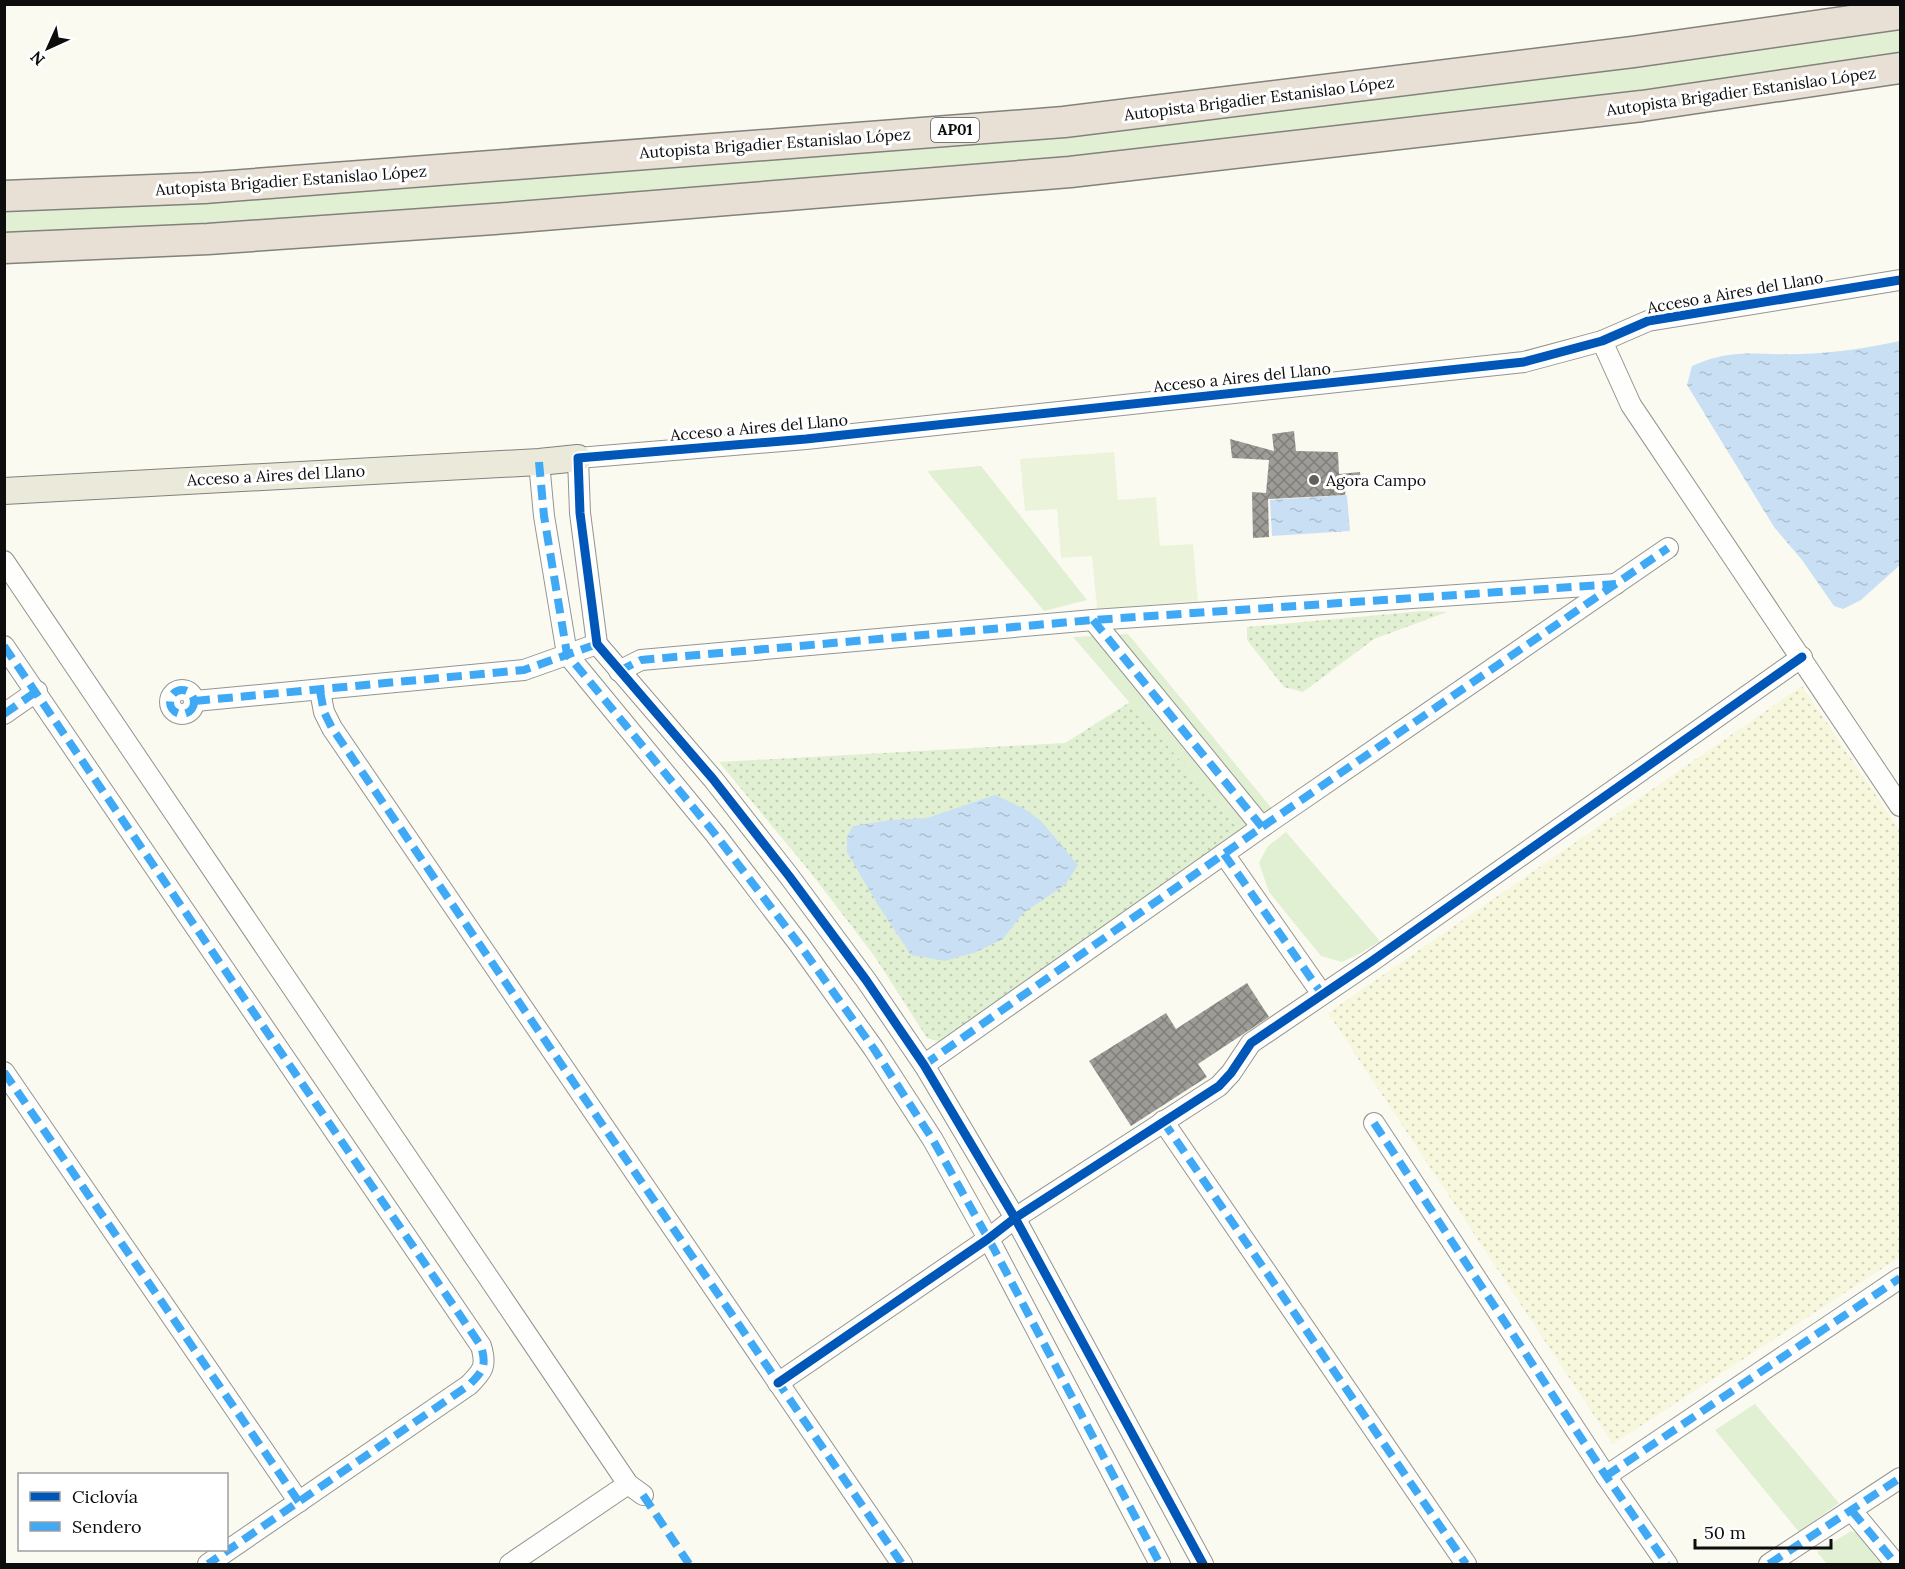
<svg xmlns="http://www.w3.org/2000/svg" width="1905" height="1569" font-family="Lora,serif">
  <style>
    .farmland { fill: url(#farmland-dots) }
    .grass { fill: #e1f0d2 }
    .park { fill: url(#park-dots) }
    .pitch { fill: #ebf4db }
    .water { fill: url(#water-ripples) }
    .building { fill: url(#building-cross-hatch) }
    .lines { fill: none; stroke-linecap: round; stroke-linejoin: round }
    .minor-casing { stroke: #949490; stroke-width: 22 }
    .major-casing { stroke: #81817d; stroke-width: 28 }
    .highway-casing { stroke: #81817d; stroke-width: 33 }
    .minor { stroke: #fefefd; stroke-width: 20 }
    .major { stroke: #ebe9d9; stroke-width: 26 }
    .highway { stroke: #e9e0d5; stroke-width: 30 }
    .quiet { stroke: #3fa9f5; stroke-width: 8; stroke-dasharray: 15 8; stroke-linecap: butt }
    .cycleway-casing { stroke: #fff; stroke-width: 13 }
    .cycleway { stroke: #0057b8; stroke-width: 9 }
    .poi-dot { fill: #60605d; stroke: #fff; stroke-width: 2 }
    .labels { text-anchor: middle; stroke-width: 6; stroke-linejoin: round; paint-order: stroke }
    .shield { fill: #fff; stroke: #565656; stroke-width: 1.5 }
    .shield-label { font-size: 15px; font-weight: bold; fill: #0d0d0d }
    .street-label { font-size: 16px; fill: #0d0d0d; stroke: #fff }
    .poi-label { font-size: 16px; fill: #0d0d0d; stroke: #fff; text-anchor: start }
  </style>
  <defs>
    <pattern id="farmland-dots" width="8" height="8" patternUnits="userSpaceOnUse" patternTransform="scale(1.5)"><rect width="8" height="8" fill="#f7f7de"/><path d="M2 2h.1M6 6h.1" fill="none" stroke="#d3d3bd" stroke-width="1.8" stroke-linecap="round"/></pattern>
    <pattern id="park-dots" width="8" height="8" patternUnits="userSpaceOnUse" patternTransform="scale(1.5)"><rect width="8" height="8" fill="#e1f0d2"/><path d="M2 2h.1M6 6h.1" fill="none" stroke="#c0cdb3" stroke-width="1.8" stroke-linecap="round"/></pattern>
    <pattern id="water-ripples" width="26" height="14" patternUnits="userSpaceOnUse" patternTransform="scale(1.5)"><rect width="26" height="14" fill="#c9e0f4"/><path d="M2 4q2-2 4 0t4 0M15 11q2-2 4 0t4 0" fill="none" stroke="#abbfd0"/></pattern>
    <pattern id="building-cross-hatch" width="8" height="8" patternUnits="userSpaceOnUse" patternTransform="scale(1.5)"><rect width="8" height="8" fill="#9e9c97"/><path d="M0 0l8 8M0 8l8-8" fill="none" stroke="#7f7e7a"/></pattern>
  </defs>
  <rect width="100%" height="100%" fill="#fbfaf1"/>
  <path class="farmland" d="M1802,686L1900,831V1257L1613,1444L1328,1013Z"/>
  <g class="grass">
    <path d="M1900,14V68L1070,172L5,248L4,196L1064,122Z"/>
    <path d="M981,466L1087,600L1044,611L927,471Z"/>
    <path d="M1128,634L1274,811L1243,834L1073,637Z"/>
    <path d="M1286,832L1380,941L1361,953L1342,962L1321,956L1269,892L1259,863L1268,846Z"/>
    <path d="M1755,1404L1839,1503L1799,1532L1715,1430Z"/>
    <path d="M1851,1531L1863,1536L1887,1564H1827L1817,1552Z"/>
  </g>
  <g class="park">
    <path d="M1423,611L1447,612L1374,639L1303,692L1284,687L1247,640V627Z"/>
    <path d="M1130,702L1243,834L941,1042L927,1038L875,957L811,873L719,762L1065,743Z"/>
  </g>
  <path class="pitch" d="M1114,452L1118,500L1156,497L1160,546L1193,544L1198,601L1097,609L1092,556L1061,558L1057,509L1025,511L1020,459Z"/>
  <g class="water">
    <path d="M1900,341V565L1861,600L1843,609L1834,606L1802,560L1774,527L1687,385L1692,366C1734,347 1758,356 1800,354C1835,353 1867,348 1900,341Z"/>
    <path d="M1347,495L1350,531L1272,536L1270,500Z"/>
    <path d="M995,795L1023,808L1040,820L1078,865L1065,885L1023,913L1003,939L976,952L945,961L911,955L878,905L847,852V837L853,826L891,820L927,818Z"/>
  </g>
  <g class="building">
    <path d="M1294,431L1296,451L1338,452L1339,474L1360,472L1361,487L1346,488L1345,495L1268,499L1269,537L1253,538L1252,492L1266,493L1269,460L1232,458L1230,439L1274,451L1272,434Z"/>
    <path d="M1247,983L1269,1017L1198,1064L1207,1077L1131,1126L1089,1061L1166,1013L1176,1029Z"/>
  </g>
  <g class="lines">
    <defs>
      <g id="minor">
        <path d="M1602,341L1631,405L1900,806"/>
        <path d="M539,462L544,516L567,654L715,834L799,944L874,1049L933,1140L994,1249L1160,1564"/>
        <path d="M4,561L628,1484L643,1495"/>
        <path d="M1093,620L1262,827"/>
        <path d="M4,646L481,1346C487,1366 483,1371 469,1385L208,1564"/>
        <path d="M619,671L641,660L1093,620L1616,584"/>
        <circle cx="182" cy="702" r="12"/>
        <path d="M320,691L324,712L332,728L902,1564"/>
        <path d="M195,701L524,670L597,644"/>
        <path d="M4,714L37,691"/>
        <path d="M1224,854L1322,994"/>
        <path d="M924,1065L1262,827L1668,548"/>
        <path d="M4,1072L299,1502"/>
        <path d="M1163,1121L1466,1564"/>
        <path d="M1374,1123L1606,1476L1667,1564"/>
        <path d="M778,1383L988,1239L1015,1218L1219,1086L1231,1073L1251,1043L1372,961L1802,657"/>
        <path d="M1606,1476L1900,1278"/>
        <path d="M1852,1511L1896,1564"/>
        <path d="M510,1564L628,1484"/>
        <path d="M1203,1564L1015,1218L924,1065L866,980L789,876L713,779L597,644L580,513L578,458L806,439L1524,362L1602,341L1648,321L1900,280"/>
        <path d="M1769,1564L1900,1478"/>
      </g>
      <path id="major" d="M4,491L539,462L578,458"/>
      <g id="highway">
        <path d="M4,196L204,188L1064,122L1633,52L1900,14"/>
        <path d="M4,248L208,239L494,219L1070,172L1642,106L1900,68"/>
      </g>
    </defs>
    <use href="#minor" class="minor-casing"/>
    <use href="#major" class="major-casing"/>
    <use href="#highway" class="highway-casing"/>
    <use href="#minor" class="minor"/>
    <use href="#major" class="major"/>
    <use href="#highway" class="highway"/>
    <g class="quiet">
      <path d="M539,462L544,516L567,654L715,834L799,944L874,1049L933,1140L994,1249L1160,1564"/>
      <path d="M1093,620L1262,827"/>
      <path d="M4,646L481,1346C487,1366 483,1371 469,1385L208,1564"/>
      <path d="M619,671L641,660L1093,620L1616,584"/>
      <circle cx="182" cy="702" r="12"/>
      <path d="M320,691L324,712L332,728L902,1564"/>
      <path d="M195,701L524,670L597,644"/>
      <path d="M4,714L37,691"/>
      <path d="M1224,854L1322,994"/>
      <path d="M924,1065L1262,827L1668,548"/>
      <path d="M4,1072L299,1502"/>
      <path d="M1163,1121L1466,1564"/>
      <path d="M1374,1123L1606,1476L1667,1564"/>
      <path d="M1606,1476L1900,1278"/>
      <path d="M643,1495L689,1564"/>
      <path d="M1852,1511L1896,1564"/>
      <path d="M1769,1564L1900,1478"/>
    </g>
    <defs>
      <g id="cycleway">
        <path d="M778,1383L988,1239L1015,1218L1219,1086L1231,1073L1251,1043L1372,961L1802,657"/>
        <path d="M1203,1564L1015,1218L924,1065L866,980L789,876L713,779L597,644L580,513L578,458L806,439L1524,362L1602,341L1648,321L1900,280"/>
      </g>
    </defs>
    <use href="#cycleway" class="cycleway-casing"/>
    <use href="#cycleway" class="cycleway"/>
  </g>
  <circle class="poi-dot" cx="1314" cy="480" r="6"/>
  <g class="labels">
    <rect class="shield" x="931" y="118" width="48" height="24" rx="4.5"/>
    <g class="shield-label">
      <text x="955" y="135">AP01</text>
    </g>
    <g class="street-label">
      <text transform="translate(1741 91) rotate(-8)" y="6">Autopista Brigadier Estanislao López</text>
      <text transform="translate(1259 98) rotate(-7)" y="6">Autopista Brigadier Estanislao López</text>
      <text transform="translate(775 143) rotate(-4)" y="6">Autopista Brigadier Estanislao López</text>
      <text transform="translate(291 180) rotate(-4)" y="6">Autopista Brigadier Estanislao López</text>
      <text transform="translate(1735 292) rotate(-10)" y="6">Acceso a Aires del Llano</text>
      <text transform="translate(1242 377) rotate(-6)" y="6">Acceso a Aires del Llano</text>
      <text transform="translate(759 427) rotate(-5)" y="6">Acceso a Aires del Llano</text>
      <text transform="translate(276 475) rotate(-3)" y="6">Acceso a Aires del Llano</text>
    </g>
    <g class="poi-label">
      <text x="1326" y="486">Agora Campo</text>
    </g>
  </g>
  <rect width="1905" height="1569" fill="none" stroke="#0d0d0d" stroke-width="12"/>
  <rect x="18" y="1473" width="210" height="78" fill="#ffffff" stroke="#9e9e9e" stroke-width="1.5"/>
  <rect x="30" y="1492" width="30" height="9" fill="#0057b8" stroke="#9e9e9e" stroke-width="1.5"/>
  <text x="72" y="1503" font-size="18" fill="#0d0d0d">Ciclovía</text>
  <rect x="30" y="1522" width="30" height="9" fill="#3fa9f5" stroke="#9e9e9e" stroke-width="1.5"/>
  <text x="72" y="1533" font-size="18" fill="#0d0d0d">Sendero</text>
  <g transform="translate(48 48) rotate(225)" stroke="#ffffff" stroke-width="4.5" paint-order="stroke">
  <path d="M0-4.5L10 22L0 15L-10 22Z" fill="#0d0d0d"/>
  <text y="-9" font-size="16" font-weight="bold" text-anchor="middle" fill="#0d0d0d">N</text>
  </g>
  <path d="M1695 1539v9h136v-9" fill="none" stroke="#0d0d0d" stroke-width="3"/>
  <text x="1704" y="1539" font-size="18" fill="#0d0d0d" stroke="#ffffff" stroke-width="4.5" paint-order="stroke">50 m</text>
</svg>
